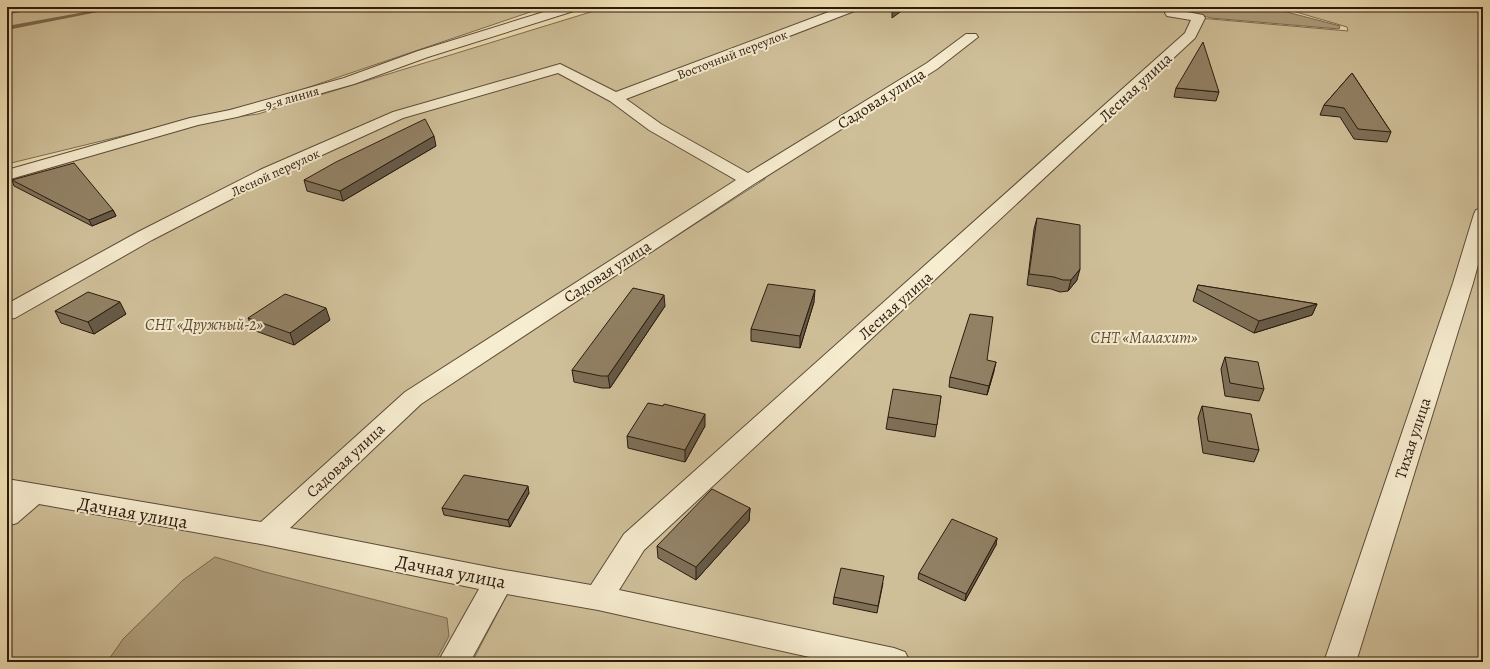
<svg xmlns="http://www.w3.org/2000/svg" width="1490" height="669" font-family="Alegreya,serif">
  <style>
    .green { fill: #cfbf99; stroke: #7d6c54; fill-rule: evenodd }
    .water { fill: #ae9d7c; stroke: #7a6950 }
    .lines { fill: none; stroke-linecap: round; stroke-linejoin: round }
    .stream { fill: #7a6950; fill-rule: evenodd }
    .minor-casing { stroke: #5c4c38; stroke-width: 2 }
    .minor { fill: #f6eccf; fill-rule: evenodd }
    .wall { fill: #7e6f57; stroke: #2b1a0e }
    .shaded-wall { fill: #665a47; stroke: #2b1a0e }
    .building { fill: #928165; stroke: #2b1a0e }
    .labels { text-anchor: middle; stroke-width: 4; stroke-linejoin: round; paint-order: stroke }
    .far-street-label { font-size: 13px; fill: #2b1a0e; stroke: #f6eccf }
    .street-label { font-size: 16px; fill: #2b1a0e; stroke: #f6eccf }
    .park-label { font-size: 16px; font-style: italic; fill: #5c4c38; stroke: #f6eccf }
    .near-street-label { font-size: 19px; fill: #2b1a0e; stroke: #f6eccf }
  </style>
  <rect width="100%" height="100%" fill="#f1e1b5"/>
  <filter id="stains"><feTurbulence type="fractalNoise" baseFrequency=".005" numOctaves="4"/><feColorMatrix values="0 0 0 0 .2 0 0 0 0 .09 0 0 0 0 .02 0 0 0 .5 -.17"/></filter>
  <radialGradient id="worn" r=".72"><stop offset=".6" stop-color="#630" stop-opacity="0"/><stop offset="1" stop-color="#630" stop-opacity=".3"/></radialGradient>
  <g class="green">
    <path d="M45,7H545L274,99L7,164V14Z"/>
    <path d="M607,7H1177L1171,13L1199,18L1348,31L1347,27L1279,7H1483V662H472L508,593L454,662H7V179L192,123L258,114ZM765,178V179L422,400L748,180Z"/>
  </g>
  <g class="water">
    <path d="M1193,7H1268L1340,26L1339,29L1211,18L1190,12Z"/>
    <path d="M215,557L265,572L447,618L449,636L435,662H107L123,639L183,580Z"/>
  </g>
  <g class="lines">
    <path class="stream" d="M113,7H123L7,30V26Z"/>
    <defs>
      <g id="minor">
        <path d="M560,7H579L577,10L428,57L354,84L237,117L198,125L7,180V170L190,118L230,110L344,78L418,51Z"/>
        <path d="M842,7H859L857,10L626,99L661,124L748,173L927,63L966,34H976L978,37L937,69L754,184L421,404L290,528L499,569L591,585L624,534L1185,33L1191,20L1167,16L1165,13L1167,10L1171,9L1203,15L1205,18L1195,38L644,550L619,590L894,648L905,652L910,662H832L598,610L507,594L470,662H438L479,589L266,545L39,504L17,523L7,526V501L9,499H7V479L261,522L405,392L736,180L649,130L610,101L558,73L403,118L274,177L152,240L15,318L7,319V304L138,232L262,169L393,112L560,64L616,92Z"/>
        <path d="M1483,208V247L1473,283L1356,662H1324L1453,283L1474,214L1476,210Z"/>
      </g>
    </defs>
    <use href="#minor" class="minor-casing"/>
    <use href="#minor" class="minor"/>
  </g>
  <g class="wall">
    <path d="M1352,73L1391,132L1387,142L1354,139L1340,117L1320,115L1324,105Z"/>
    <path d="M1176,88L1219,92L1216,101L1174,97Z"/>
    <path d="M436,146L343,201L307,191L304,180Z"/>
    <path d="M12,180L113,210L116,216L92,226L14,186Z"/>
    <path d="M1037,218L1077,280L1068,291L1060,292L1051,289L1027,285L1034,229Z"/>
    <path d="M1198,285L1317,304L1312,315L1254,333L1193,301Z"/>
    <path d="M814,302L800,348L751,341V329Z"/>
    <path d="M665,306L610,388H602L574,382L572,370Z"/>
    <path d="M55,311L126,314L94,334L61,323Z"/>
    <path d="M248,318L330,320L294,345L253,330Z"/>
    <path d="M1225,357L1264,389L1259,401L1225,396L1221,369Z"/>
    <path d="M994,371L987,395L949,387L950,377Z"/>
    <path d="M941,396L935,437L886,429L888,417Z"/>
    <path d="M1202,406L1259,450L1254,462L1203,453L1198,418Z"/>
    <path d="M705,426L685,462L628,448L627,436Z"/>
    <path d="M529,493L510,527L444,515L442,508Z"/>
    <path d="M750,508L749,521L696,580L658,558L657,546Z"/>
    <path d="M997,538L996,545L965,601L918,579L919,573Z"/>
    <path d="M883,583L877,613L833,604L834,597Z"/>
  </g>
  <g class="shaded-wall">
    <path d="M892,7H907L892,18Z"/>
    <path d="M434,136L436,146L343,201L340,191Z"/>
    <path d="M113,210L116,216L92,226L89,220Z"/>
    <path d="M1080,269L1077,280L1068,291L1071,280Z"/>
    <path d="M815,290L814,302L800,348V336Z"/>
    <path d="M664,295L665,306L610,388L608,376Z"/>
    <path d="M120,302L126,314L94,334L88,322Z"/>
    <path d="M1317,304L1312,315L1254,333L1259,321Z"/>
    <path d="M326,308L330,320L294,345L290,333Z"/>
    <path d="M996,362L994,371L987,395L989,386Z"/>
    <path d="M705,414V426L685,462V450Z"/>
    <path d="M528,486L529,493L510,527L508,520Z"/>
    <path d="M750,508L749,521L696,580V567Z"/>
    <path d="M997,538L996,545L965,601L966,594Z"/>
  </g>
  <g class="building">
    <path d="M1203,42L1219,92L1176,88L1186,71Z"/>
    <path d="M1352,73L1391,132L1358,129L1344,108L1324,105Z"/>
    <path d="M425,119L434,136L340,191L304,180L336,162Z"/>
    <path d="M74,163L113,210L89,220L12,180Z"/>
    <path d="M1037,218L1080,225V269L1071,280H1063L1054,277L1029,274Z"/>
    <path d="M768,284L815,290L800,336L751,329Z"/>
    <path d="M1198,285L1317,304L1259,321L1197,289Z"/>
    <path d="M633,288L664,295L608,376H601L572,370Z"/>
    <path d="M88,292L120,302L88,322L55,311Z"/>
    <path d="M285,294L326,308L290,333L248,318Z"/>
    <path d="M970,314L993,317L987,360L996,362L989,386L950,377Z"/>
    <path d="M1225,357L1258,362L1264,389L1230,383Z"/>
    <path d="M893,389L941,396L937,425L888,417Z"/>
    <path d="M648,403L663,406L664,404L705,414L685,450L627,436Z"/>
    <path d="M1202,406L1251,414L1259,450L1208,441Z"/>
    <path d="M464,475L528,486L508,520L442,508Z"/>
    <path d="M712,489L750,508L696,567L657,546Z"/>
    <path d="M952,519L997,538L966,594L919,573Z"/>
    <path d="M841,568L884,576L878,606L834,597Z"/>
  </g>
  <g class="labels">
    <g class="far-street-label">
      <text transform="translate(732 54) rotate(-21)" y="5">Восточный переулок</text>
      <text transform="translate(292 97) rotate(-16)" y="5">9-я линия</text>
      <text transform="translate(275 172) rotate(-25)" y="5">Лесной переулок</text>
    </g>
    <g class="street-label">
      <text transform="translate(1135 87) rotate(-43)" y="6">Лесная улица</text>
      <text transform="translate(881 98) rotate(-32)" y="6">Садовая улица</text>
      <text transform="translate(607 271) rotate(-33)" y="6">Садовая улица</text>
      <text transform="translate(895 305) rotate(-42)" y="6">Лесная улица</text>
      <text transform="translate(1412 438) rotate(-72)" y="6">Тихая улица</text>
      <text transform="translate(345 460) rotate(-43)" y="6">Садовая улица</text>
    </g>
    <g class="park-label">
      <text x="204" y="330">СНТ «Дружный-2»</text>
      <text x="1144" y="343">СНТ «Малахит»</text>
    </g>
    <g class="near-street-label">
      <text transform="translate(133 512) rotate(10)" y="7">Дачная улица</text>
      <text transform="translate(451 571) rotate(11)" y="7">Дачная улица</text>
    </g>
  </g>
  <rect width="1490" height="669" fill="none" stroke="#f1e1b5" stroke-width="24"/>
  <rect x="8" y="8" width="1474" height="653" fill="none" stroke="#2b1a0e" stroke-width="2"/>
  <rect x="12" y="12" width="1466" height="645" fill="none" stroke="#2b1a0e"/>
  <rect width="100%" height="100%" filter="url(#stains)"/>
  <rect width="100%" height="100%" fill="url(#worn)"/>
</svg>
